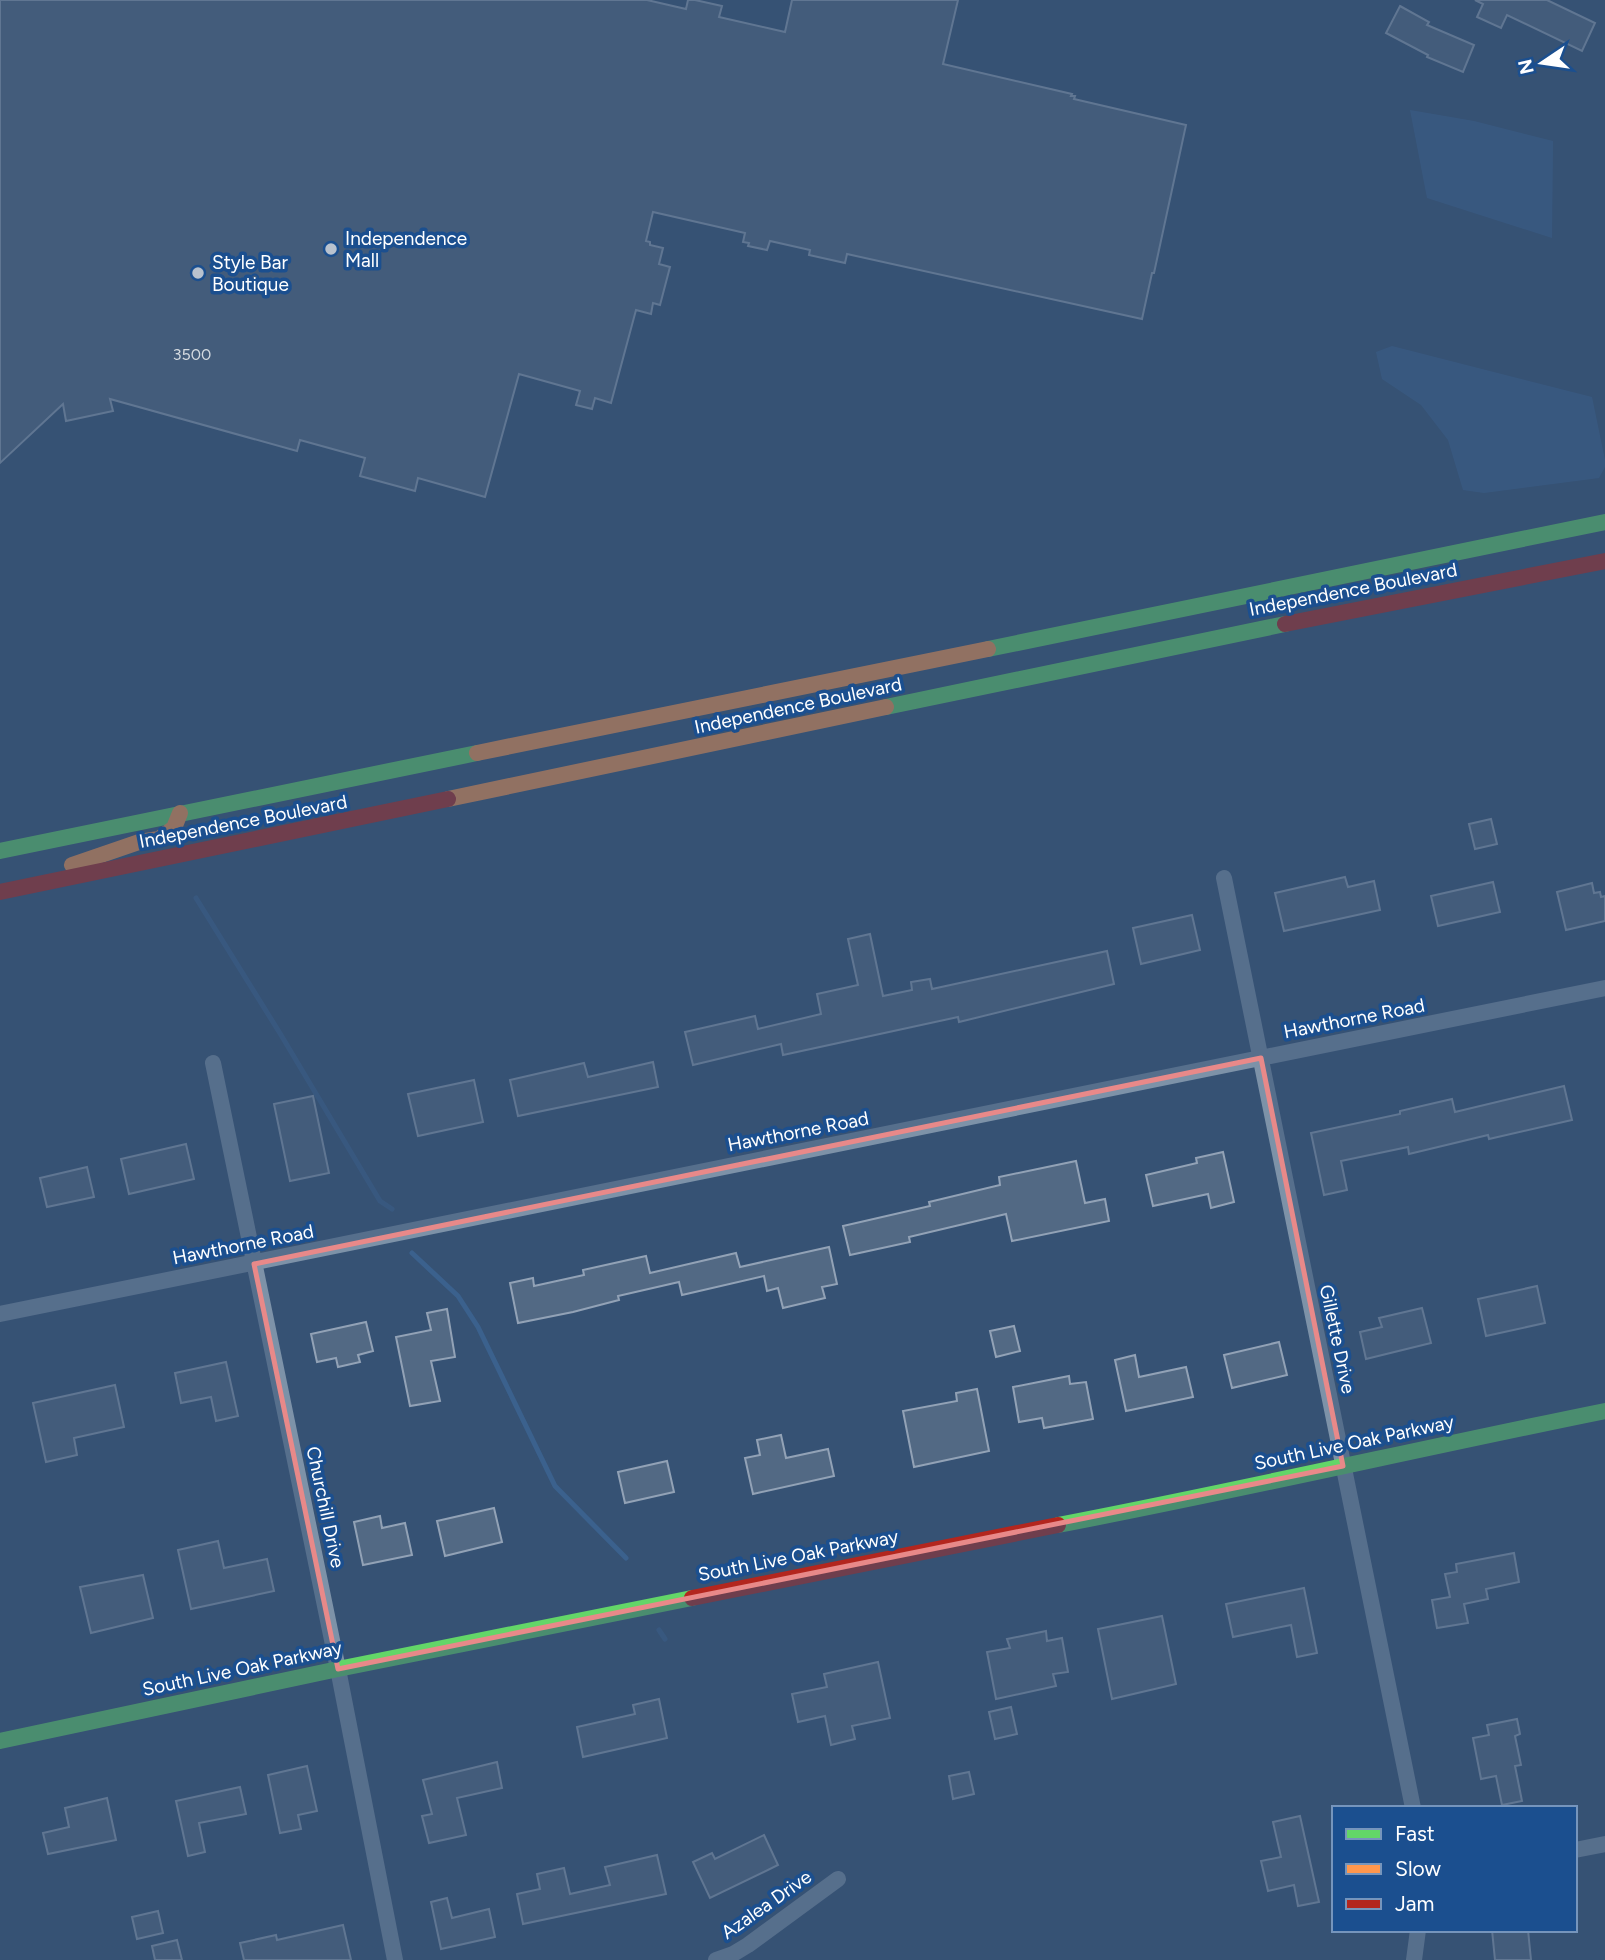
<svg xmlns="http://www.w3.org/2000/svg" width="1605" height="1960" font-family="Figtree,sans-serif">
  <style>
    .water { fill: #3b618d }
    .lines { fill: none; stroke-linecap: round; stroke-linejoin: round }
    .stream { stroke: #3b618d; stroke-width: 5 }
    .building { fill: #526984; stroke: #92a2b6; stroke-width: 2 }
    .street { stroke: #7d92a8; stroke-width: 16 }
    .fast { stroke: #63d668; stroke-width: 16 }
    .slow { stroke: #ff974d; stroke-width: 16 }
    .jam { stroke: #b3261e; stroke-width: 16 }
    .marked { fill: none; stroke: #e88989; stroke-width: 5; stroke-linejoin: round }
    .poi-dot { fill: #b9c2ce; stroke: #1b4f8f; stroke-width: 2.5 }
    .labels { text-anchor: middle; stroke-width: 7; stroke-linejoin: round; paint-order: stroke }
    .number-label { font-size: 16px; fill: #d4dae0 }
    .poi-label { font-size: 19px; fill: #fff; stroke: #1b4f8f; text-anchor: start }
    .street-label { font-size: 19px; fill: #fff; stroke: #1b4f8f }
  </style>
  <rect width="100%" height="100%" fill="#365274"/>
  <g class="water">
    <path d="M1410,110L1474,121L1553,141L1552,238L1427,198Z"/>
    <path d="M1392,346L1592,397L1605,460V467L1599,478L1484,493L1463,490L1448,440L1421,405L1382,379L1376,352Z"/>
  </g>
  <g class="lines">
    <g class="stream">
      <path d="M196,898L281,1035L380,1201L392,1209"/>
      <path d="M412,1253L458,1296L478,1327L555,1486L626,1558"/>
      <path d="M659,1630L665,1639"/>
    </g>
  </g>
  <g class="building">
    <path d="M0,0H647L686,9L688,0H695L722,6L719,17L785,32L792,0H958L943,64L1072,94L1071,96H1075L1074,99L1186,125L1154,273H1152L1142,319L847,254L845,263L809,255L810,250L770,241L767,250L748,246L749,243L743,242L745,233L653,212L646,241L650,242V245L663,248L659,264L670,267L660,305L653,303L651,314L636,310L611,403L595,398L592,409L576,405L580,391L519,374L485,497L418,478L415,491L360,476L365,458L300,440L297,451L110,399L113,411L66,421L63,404L0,463Z"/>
    <path d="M1475,0H1547L1595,23L1582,51L1507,15L1501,28L1477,17L1483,4Z"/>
    <path d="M1400,6L1429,22L1427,25L1474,45L1463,72L1427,57L1428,55L1386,33Z"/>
    <path d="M1491,819L1497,844L1475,849L1469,824Z"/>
    <path d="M1345,877L1348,887L1374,881L1380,910L1284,931L1275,893Z"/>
    <path d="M1493,882L1500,912L1438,926L1431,896Z"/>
    <path d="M1592,883L1594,893L1600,892L1601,897L1605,896V921L1566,930L1557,892Z"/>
    <path d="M1192,915L1200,950L1141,964L1133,928Z"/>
    <path d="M870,934L883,996L912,990L911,982L930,979L932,989L1107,951L1114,984L959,1022L958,1017L783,1055L781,1044L693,1065L685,1032L755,1016L758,1029L821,1014L817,994L858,985L848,939Z"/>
    <path d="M653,1062L658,1087L518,1116L510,1080L584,1063L588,1077Z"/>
    <path d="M474,1080L483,1122L418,1136L408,1094Z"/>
    <path d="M1564,1086L1572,1120L1489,1139L1488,1135L1409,1154L1408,1147L1341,1161L1347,1190L1324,1195L1311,1133L1400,1114V1111L1452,1099L1455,1112Z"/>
    <path d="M313,1096L329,1173L290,1181L274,1104Z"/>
    <path d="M186,1144L194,1179L129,1194L121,1159Z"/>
    <path d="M1223,1152L1234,1202L1211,1208L1208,1194L1153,1206L1146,1175L1197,1163L1196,1158Z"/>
    <path d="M1076,1161L1085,1203L1105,1199L1109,1221L1012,1241L1006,1214L909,1237L910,1242L850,1255L843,1226L930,1206L929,1202L1000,1185L999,1177Z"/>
    <path d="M87,1167L94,1197L47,1207L40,1178Z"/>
    <path d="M829,1247L837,1284L822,1287L825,1298L783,1308L778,1288L767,1291L764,1276L682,1295L679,1282L618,1296L619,1300L573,1312L518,1323L510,1283L533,1278L534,1286L584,1275L583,1270L646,1256L650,1273L736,1253L740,1267Z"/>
    <path d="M1537,1286L1545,1323L1486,1336L1478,1299Z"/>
    <path d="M1422,1308L1431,1343L1366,1359L1360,1332L1382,1327L1379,1318Z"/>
    <path d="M447,1309L455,1357L431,1361L440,1401L410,1406L396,1337L431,1330L427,1313Z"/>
    <path d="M366,1322L373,1351L358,1355L360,1362L338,1367L336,1358L317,1362L311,1334Z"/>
    <path d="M1014,1326L1020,1351L996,1357L990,1331Z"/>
    <path d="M1279,1342L1287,1375L1232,1388L1224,1355Z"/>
    <path d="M1135,1355L1139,1377L1186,1367L1193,1397L1126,1411L1115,1360Z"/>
    <path d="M226,1362L238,1416L216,1421L211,1397L181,1403L175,1373Z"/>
    <path d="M1069,1376L1070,1384L1086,1382L1093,1419L1044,1428L1042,1418L1019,1422L1013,1387Z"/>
    <path d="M115,1385L124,1427L74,1438L77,1455L46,1462L33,1403Z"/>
    <path d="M977,1389L989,1451L914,1467L903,1411L957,1401L956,1393Z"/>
    <path d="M781,1435L786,1458L828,1449L834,1476L753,1494L745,1458L760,1455L757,1440Z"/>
    <path d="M667,1461L674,1492L625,1503L618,1472Z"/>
    <path d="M494,1508L502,1542L445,1556L437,1521Z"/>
    <path d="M380,1516L382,1528L405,1523L412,1555L363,1565L354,1522Z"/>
    <path d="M218,1541L224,1568L267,1559L274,1591L191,1609L178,1550Z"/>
    <path d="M1514,1553L1519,1582L1486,1589L1488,1599L1464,1604L1468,1623L1437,1628L1432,1600L1450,1597L1445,1574L1457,1572L1456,1564Z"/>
    <path d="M143,1575L153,1618L91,1633L80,1587Z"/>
    <path d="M1304,1588L1317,1653L1297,1657L1291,1625L1233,1637L1226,1604Z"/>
    <path d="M1162,1616L1176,1684L1112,1699L1098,1629Z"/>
    <path d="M1046,1631L1047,1641L1062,1638L1068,1672L1053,1674L1056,1686L996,1699L987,1652L1010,1648L1007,1639Z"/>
    <path d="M878,1662L890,1718L852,1726L855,1739L831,1745L825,1716L798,1722L792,1694L827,1687L824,1674Z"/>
    <path d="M659,1699L667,1738L583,1757L577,1727L635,1714L633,1705Z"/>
    <path d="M1011,1707L1017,1734L995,1739L989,1712Z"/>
    <path d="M1517,1719L1520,1734L1515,1736L1521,1765L1515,1766L1522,1801L1502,1805L1496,1776L1481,1779L1473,1738L1489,1735L1487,1725Z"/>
    <path d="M497,1762L502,1788L457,1798L466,1835L429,1843L422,1816L432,1814L423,1780Z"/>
    <path d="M307,1766L317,1811L298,1815L301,1829L280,1833L268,1775Z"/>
    <path d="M969,1772L974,1794L953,1799L949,1776Z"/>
    <path d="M240,1787L246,1814L199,1823L205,1852L188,1856L176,1801Z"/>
    <path d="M107,1798L116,1840L48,1854L43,1833L69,1827L65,1808Z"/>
    <path d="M1300,1816L1319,1902L1298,1906L1294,1885L1268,1891L1261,1861L1281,1857L1273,1822Z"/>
    <path d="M764,1835L778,1865L710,1898L693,1862L712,1853L715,1859Z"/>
    <path d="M657,1855L666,1894L523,1924L517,1894L540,1889L537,1874L564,1868L570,1894L610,1885L605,1867Z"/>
    <path d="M447,1898L452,1918L489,1909L495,1937L441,1949L431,1902Z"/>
    <path d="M158,1911L163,1933L137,1939L132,1917Z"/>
    <path d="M343,1925L351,1960H244L240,1943L276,1935L277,1940Z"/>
    <path d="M1492,1930H1528L1531,1960H1495Z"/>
    <path d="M177,1940L182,1960H155L152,1946Z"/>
  </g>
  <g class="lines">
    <g class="street">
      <path d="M1224,878L1413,1808"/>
      <path d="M213,1063L338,1669L395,1960"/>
      <path d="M0,1314L1605,988"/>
      <path d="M1575,1850L1605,1844"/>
      <path d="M716,1960L733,1954L748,1945L838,1879"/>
      <path d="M1414,1960L1418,1930"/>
    </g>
    <g class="fast">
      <path d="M988,649L1605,522"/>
      <path d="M886,707L1285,624"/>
      <path d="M0,851L477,753"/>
      <path d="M1058,1525C1241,1490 1422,1448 1605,1411"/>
      <path d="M0,1741L338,1669L692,1598"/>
    </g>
    <g class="slow">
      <path d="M477,753L988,649"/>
      <path d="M448,799L886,707"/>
      <path d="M72,865L139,842L159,839L174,828L180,813"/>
    </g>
    <g class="jam">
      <path d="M1285,624L1605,561"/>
      <path d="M0,892L448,799"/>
      <path d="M692,1598L1058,1525"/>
    </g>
  </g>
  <path d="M0 0H1605V1960H0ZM1261,1058L1343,1466L338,1669L254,1264Z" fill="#365274" fill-opacity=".55" fill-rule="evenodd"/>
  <path class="marked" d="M1261,1058L1343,1466L338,1669L254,1264Z"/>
  <g class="poi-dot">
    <circle cx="331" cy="249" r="7"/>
    <circle cx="198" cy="273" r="7"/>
  </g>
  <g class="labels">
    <g class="number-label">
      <text x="192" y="360">3500</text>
    </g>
    <g class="poi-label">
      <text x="345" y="245">Independence<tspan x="345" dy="22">Mall</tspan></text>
      <text x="212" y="269">Style Bar<tspan x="212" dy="22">Boutique</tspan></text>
    </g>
    <g class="street-label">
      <text transform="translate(1353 589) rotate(-11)" y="7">Independence Boulevard</text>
      <text transform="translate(798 705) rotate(-12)" y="7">Independence Boulevard</text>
      <text transform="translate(243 821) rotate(-11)" y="7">Independence Boulevard</text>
      <text transform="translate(1354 1018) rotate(-11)" y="7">Hawthorne Road</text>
      <text transform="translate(798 1131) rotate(-11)" y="7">Hawthorne Road</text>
      <text transform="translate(243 1244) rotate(-11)" y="7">Hawthorne Road</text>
      <text transform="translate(1338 1339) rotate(78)" y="7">Gillette Drive</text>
      <text transform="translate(1354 1442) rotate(-12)" y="7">South Live Oak Parkway</text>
      <text transform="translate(326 1507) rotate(78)" y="7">Churchill Drive</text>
      <text transform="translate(798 1555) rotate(-11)" y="7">South Live Oak Parkway</text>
      <text transform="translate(242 1668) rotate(-12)" y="7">South Live Oak Parkway</text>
      <text transform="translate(766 1904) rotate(-35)" y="7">Azalea Drive</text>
    </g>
  </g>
  <rect x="1332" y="1806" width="245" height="126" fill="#1b4f8f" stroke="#7695bc" stroke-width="2"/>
  <rect x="1346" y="1829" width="35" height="10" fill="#63d668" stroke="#7695bc" stroke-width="2"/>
  <text x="1395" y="1841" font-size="21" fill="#ffffff">Fast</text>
  <rect x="1346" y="1864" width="35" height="10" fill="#ff974d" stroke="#7695bc" stroke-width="2"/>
  <text x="1395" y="1876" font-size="21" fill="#ffffff">Slow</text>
  <rect x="1346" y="1899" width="35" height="10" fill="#b3261e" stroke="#7695bc" stroke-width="2"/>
  <text x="1395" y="1911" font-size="21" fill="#ffffff">Jam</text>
  <g transform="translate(1542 63) rotate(257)" stroke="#1b4f8f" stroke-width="5" paint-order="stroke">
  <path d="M0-5L12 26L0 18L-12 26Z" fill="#ffffff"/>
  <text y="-10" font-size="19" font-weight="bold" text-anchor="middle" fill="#ffffff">N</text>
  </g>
</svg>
